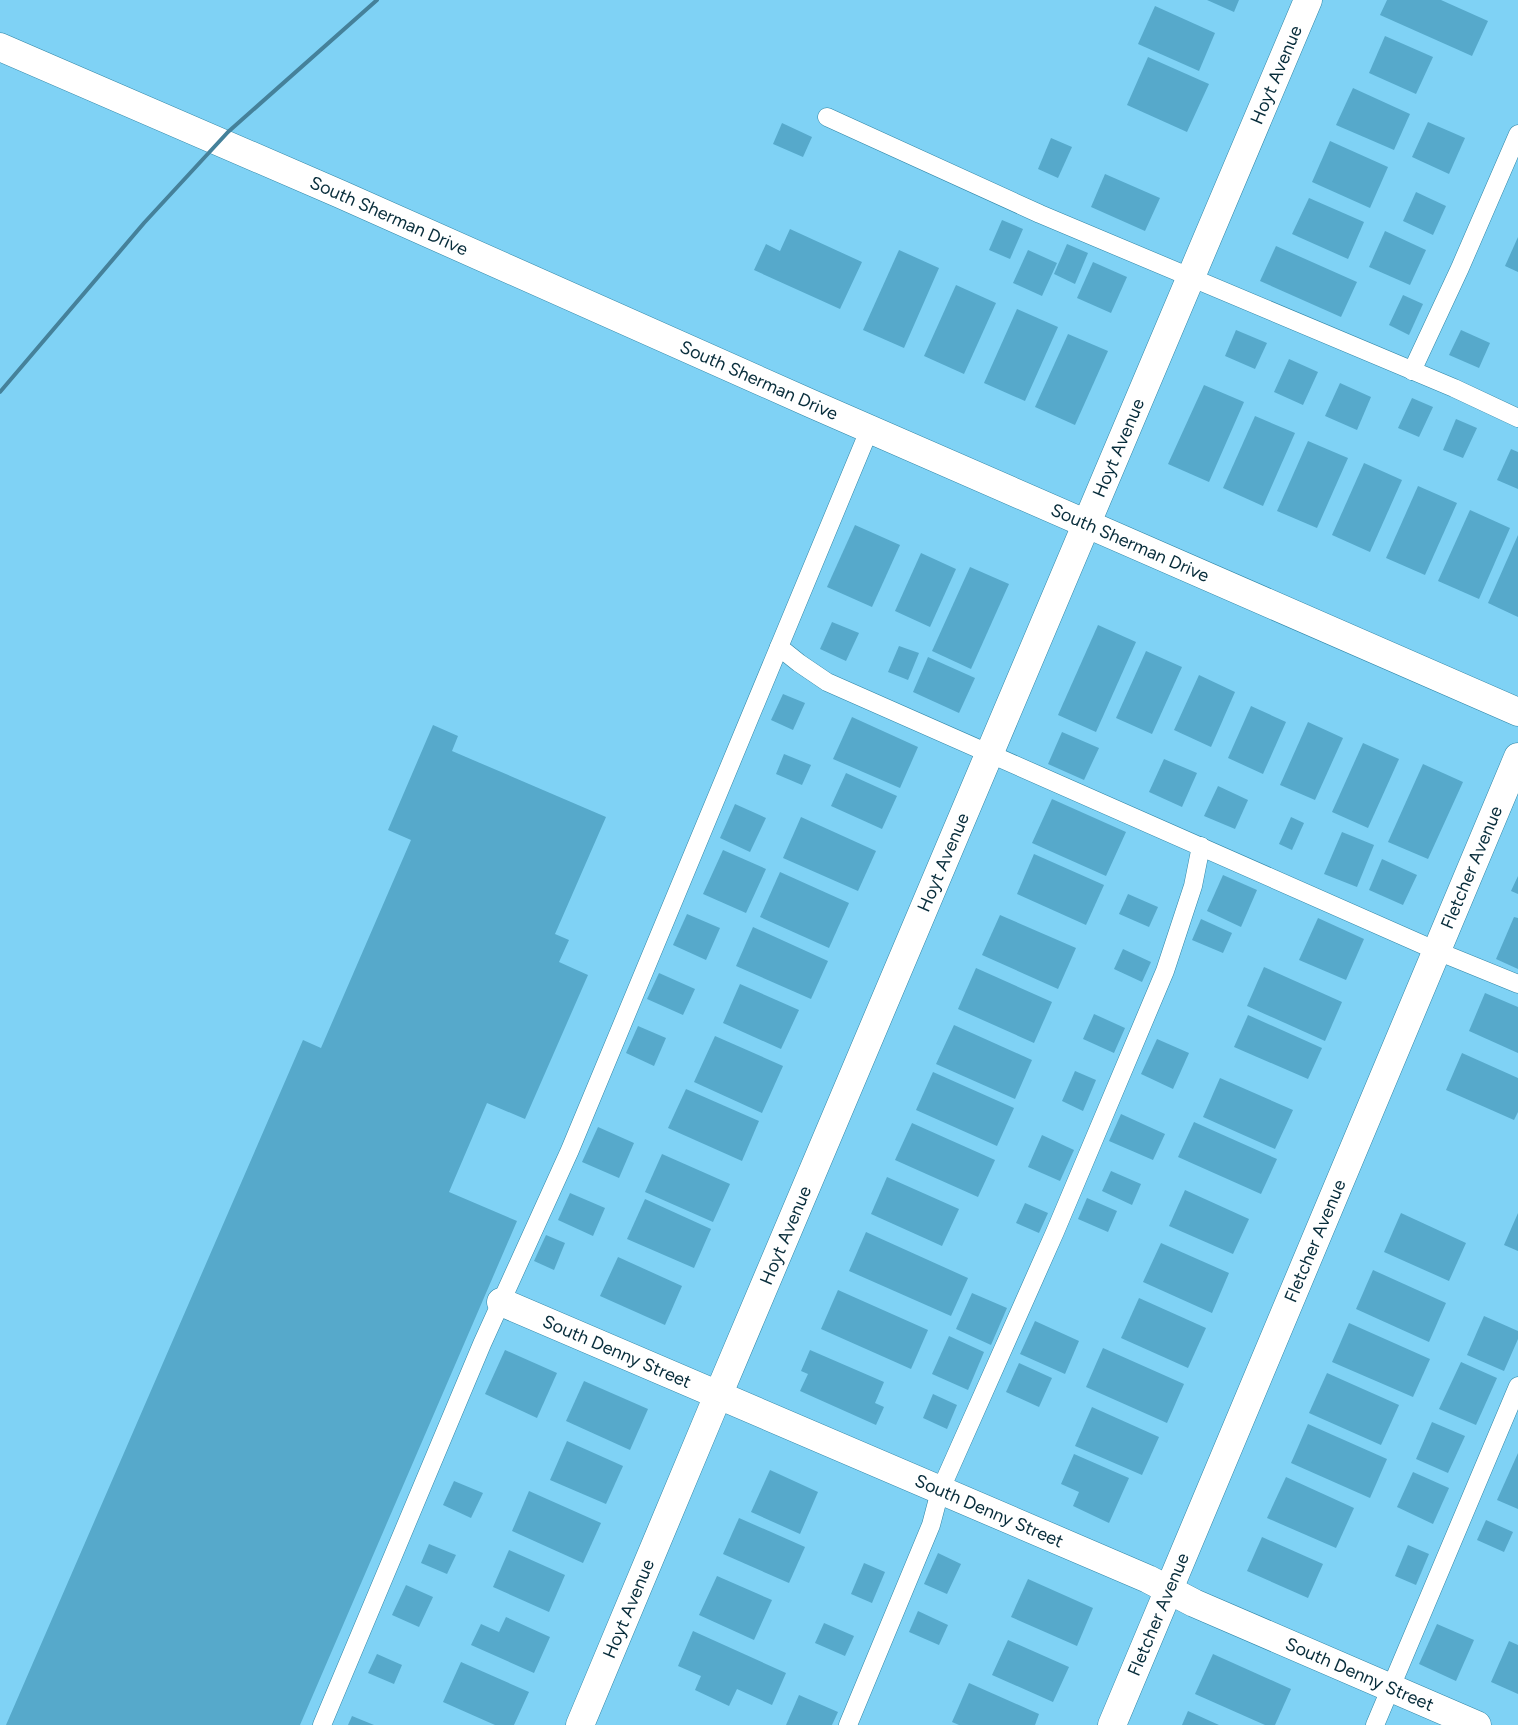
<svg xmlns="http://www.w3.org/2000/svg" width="1518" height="1725" font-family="Figtree,sans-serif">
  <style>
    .building { fill: #56a9cb }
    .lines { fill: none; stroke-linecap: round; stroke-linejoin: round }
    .service-casing { stroke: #2e85a6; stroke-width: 19 }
    .minor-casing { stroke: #2e85a6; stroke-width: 29 }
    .secondary-casing { stroke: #2e85a6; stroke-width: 29 }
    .service { stroke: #fff; stroke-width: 18 }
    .minor { stroke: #fff; stroke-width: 28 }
    .secondary { stroke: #fff; stroke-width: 28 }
    .rail { stroke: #45819a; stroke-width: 4 }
    .labels { text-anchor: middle; stroke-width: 4; stroke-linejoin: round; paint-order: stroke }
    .street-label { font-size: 18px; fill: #082d3b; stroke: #9cddf9 }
  </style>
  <rect width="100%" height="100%" fill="#7fd2f5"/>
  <g class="building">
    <path d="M1207,0H1239L1234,12Z"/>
    <path d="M1387,0H1441L1488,21L1472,56L1380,15Z"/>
    <path d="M1155,6L1215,33L1199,71L1138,44Z"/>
    <path d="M1385,36L1433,57L1416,94L1369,73Z"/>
    <path d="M1148,57L1209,84L1187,132L1127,105Z"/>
    <path d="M1353,88L1410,114L1394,150L1336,125Z"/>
    <path d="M1428,122L1465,138L1449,174L1412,157Z"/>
    <path d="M782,123L812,137L803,157L773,144Z"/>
    <path d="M1051,138L1072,147L1058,178L1038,169Z"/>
    <path d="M1330,141L1388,167L1370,208L1312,182Z"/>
    <path d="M1105,174L1160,198L1145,231L1091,207Z"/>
    <path d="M1416,192L1446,206L1433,235L1403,221Z"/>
    <path d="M1309,198L1364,222L1348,259L1292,234Z"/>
    <path d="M1002,220L1023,229L1010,259L989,250Z"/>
    <path d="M790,229L862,262L840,309L754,270L766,244L780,251Z"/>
    <path d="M1385,231L1426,250L1410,285L1369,267Z"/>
    <path d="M1518,237V272L1505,266Z"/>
    <path d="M1067,244L1088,253L1075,284L1054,274Z"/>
    <path d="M1276,246L1357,282L1341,317L1260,281Z"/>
    <path d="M899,250L939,268L904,348L863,330Z"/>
    <path d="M1028,250L1057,263L1042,296L1013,283Z"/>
    <path d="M1093,262L1127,277L1111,313L1077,298Z"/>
    <path d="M956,285L996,303L964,374L924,356Z"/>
    <path d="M1403,295L1423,304L1409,335L1389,325Z"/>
    <path d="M1017,309L1058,327L1025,401L984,383Z"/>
    <path d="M1236,330L1267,343L1255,369L1225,356Z"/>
    <path d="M1461,330L1490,343L1479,368L1449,355Z"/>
    <path d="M1068,334L1108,351L1075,425L1035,407Z"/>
    <path d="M1289,359L1318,372L1303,405L1274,392Z"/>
    <path d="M1340,383L1371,397L1357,430L1325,416Z"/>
    <path d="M1204,385L1244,402L1209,482L1168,464Z"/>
    <path d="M1412,398L1433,407L1419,437L1398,428Z"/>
    <path d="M1255,416L1295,433L1263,506L1223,488Z"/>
    <path d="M1456,419L1477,428L1463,458L1443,450Z"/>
    <path d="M1308,441L1348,458L1317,528L1277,511Z"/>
    <path d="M1511,449L1518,452V489L1497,480Z"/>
    <path d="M1364,463L1402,480L1370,552L1332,535Z"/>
    <path d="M1418,486L1457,503L1425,575L1386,558Z"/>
    <path d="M1470,510L1510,528L1479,599L1438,581Z"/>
    <path d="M855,525L900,545L872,607L827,587Z"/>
    <path d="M1518,535V617L1488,603Z"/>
    <path d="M921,553L956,569L930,627L895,611Z"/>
    <path d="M970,567L1009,584L971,669L932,651Z"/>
    <path d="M832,622L859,633L846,661L820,649Z"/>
    <path d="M1098,625L1136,642L1096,732L1058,715Z"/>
    <path d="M899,646L919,653L908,680L888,672Z"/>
    <path d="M1146,651L1182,667L1152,734L1116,718Z"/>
    <path d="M928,657L975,678L959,713L913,692Z"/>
    <path d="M1199,675L1235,692L1211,747L1174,730Z"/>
    <path d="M783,694L805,703L793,730L771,720Z"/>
    <path d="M1251,706L1286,722L1263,774L1228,758Z"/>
    <path d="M852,717L918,747L900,788L833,759Z"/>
    <path d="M1308,722L1343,738L1315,800L1280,785Z"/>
    <path d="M433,725L458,736L452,751L606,817L555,934L569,940L559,962L588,975L525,1119L487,1103L449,1192L517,1221L300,1725H6L303,1040L321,1048L411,840L388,830Z"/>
    <path d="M1062,732L1099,748L1084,780L1048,764Z"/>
    <path d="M1363,743L1399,759L1368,828L1332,812Z"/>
    <path d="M784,754L811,765L802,785L776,774Z"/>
    <path d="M1164,759L1197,773L1182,807L1149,792Z"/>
    <path d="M1423,764L1463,782L1428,859L1388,842Z"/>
    <path d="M846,773L897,796L882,829L831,806Z"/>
    <path d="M1218,786L1248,800L1235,829L1204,816Z"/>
    <path d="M1052,799L1126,832L1106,876L1032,843Z"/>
    <path d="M735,804L766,818L750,852L720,838Z"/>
    <path d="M801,817L876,851L858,891L783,858Z"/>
    <path d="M1291,817L1304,823L1292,850L1279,844Z"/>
    <path d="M1342,832L1374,845L1357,887L1324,874Z"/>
    <path d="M723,850L766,869L746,913L703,894Z"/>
    <path d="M1034,854L1104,885L1086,925L1017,894Z"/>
    <path d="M1382,859L1417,875L1403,905L1369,890Z"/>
    <path d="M780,872L849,903L829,948L760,917Z"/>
    <path d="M1223,875L1257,890L1241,927L1207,911Z"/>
    <path d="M1518,876V894L1511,891Z"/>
    <path d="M1128,894L1158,907L1149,927L1119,914Z"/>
    <path d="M687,914L720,928L706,960L673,945Z"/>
    <path d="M1000,915L1076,948L1058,989L982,955Z"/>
    <path d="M1514,917L1518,918V969L1496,959Z"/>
    <path d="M1318,918L1364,939L1346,980L1299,960Z"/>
    <path d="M1201,919L1232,933L1223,953L1192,940Z"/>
    <path d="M753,927L828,961L811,999L736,966Z"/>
    <path d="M1123,949L1151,962L1142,982L1114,969Z"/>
    <path d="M1264,967L1342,1002L1325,1041L1247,1006Z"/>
    <path d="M976,968L1052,1002L1034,1043L958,1009Z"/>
    <path d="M659,973L695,989L683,1015L647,999Z"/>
    <path d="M740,984L799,1010L781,1049L723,1023Z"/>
    <path d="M1485,993L1518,1007V1053L1469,1031Z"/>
    <path d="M1094,1014L1125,1028L1114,1053L1083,1039Z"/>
    <path d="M1248,1015L1322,1048L1308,1079L1234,1047Z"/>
    <path d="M954,1025L1032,1060L1015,1099L936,1064Z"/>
    <path d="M638,1026L666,1038L654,1066L626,1053Z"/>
    <path d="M715,1036L783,1066L762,1113L694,1082Z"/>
    <path d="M1157,1039L1189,1053L1173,1089L1141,1074Z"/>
    <path d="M1462,1053L1518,1078V1112L1514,1120L1446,1090Z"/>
    <path d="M1075,1071L1096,1080L1083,1111L1062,1101Z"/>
    <path d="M933,1072L1014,1108L997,1146L916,1110Z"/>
    <path d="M1220,1078L1293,1110L1275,1149L1203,1117Z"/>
    <path d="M686,1089L759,1121L742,1161L668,1128Z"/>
    <path d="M1121,1114L1165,1134L1153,1160L1109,1141Z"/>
    <path d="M1194,1122L1277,1159L1261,1194L1178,1157Z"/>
    <path d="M912,1123L995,1160L978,1197L895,1160Z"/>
    <path d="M598,1127L634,1143L619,1178L582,1162Z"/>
    <path d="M1042,1135L1074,1150L1060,1181L1028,1167Z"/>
    <path d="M662,1154L730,1184L713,1222L645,1192Z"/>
    <path d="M1111,1171L1141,1184L1132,1205L1102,1191Z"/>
    <path d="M887,1177L959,1209L942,1246L871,1214Z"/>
    <path d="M1185,1190L1249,1219L1233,1254L1169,1226Z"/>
    <path d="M570,1193L605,1208L593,1236L558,1220Z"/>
    <path d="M1087,1198L1117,1211L1108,1232L1078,1219Z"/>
    <path d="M645,1199L711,1229L694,1268L627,1239Z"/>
    <path d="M1025,1203L1048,1213L1039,1233L1016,1223Z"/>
    <path d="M1401,1213L1466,1243L1449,1281L1384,1252Z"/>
    <path d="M1518,1213V1251L1504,1245Z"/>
    <path d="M866,1232L968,1278L951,1316L849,1271Z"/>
    <path d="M546,1235L565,1243L554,1270L534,1261Z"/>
    <path d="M1161,1243L1229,1273L1212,1313L1143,1282Z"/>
    <path d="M618,1257L682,1286L665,1325L600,1296Z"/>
    <path d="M1373,1270L1446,1303L1429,1342L1356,1309Z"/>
    <path d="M838,1290L928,1330L911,1369L821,1329Z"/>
    <path d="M972,1293L1007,1308L991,1345L956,1329Z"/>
    <path d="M1139,1298L1206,1328L1188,1368L1121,1338Z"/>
    <path d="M1484,1316L1518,1331V1339L1504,1371L1467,1355Z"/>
    <path d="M1035,1321L1079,1341L1065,1374L1020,1354Z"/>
    <path d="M1349,1323L1430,1359L1413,1397L1332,1362Z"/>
    <path d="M949,1336L984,1352L968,1390L932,1374Z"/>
    <path d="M1103,1348L1184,1384L1167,1423L1086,1387Z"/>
    <path d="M505,1350L557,1373L537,1418L485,1394Z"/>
    <path d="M810,1350L884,1382L875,1403L884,1407L876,1425L800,1391L808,1374L801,1371Z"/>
    <path d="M1461,1362L1497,1378L1476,1425L1439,1409Z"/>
    <path d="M1019,1363L1052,1378L1039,1407L1006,1392Z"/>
    <path d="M1327,1373L1399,1405L1381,1445L1309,1413Z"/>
    <path d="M584,1381L648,1409L630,1450L566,1421Z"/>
    <path d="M933,1394L957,1405L947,1429L923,1418Z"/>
    <path d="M1092,1407L1159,1437L1142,1475L1075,1446Z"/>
    <path d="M1432,1422L1465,1436L1448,1473L1416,1459Z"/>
    <path d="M1308,1424L1387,1459L1370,1498L1291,1463Z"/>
    <path d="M567,1441L623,1466L606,1504L550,1480Z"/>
    <path d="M1518,1453V1509L1497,1500Z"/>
    <path d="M1074,1454L1129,1478L1109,1523L1073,1506L1079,1492L1061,1484Z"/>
    <path d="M770,1470L818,1492L800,1534L751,1512Z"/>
    <path d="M1413,1472L1449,1488L1433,1524L1397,1507Z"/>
    <path d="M1286,1477L1354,1508L1336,1548L1267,1518Z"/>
    <path d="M454,1481L483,1493L471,1518L443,1505Z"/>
    <path d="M529,1491L601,1523L583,1563L512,1531Z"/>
    <path d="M739,1518L805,1547L789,1583L723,1554Z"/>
    <path d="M1486,1520L1513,1532L1504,1552L1477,1540Z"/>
    <path d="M1262,1537L1323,1564L1308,1598L1247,1571Z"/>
    <path d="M429,1544L456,1555L447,1574L421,1563Z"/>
    <path d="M1408,1545L1429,1554L1416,1585L1395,1576Z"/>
    <path d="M509,1550L565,1575L549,1612L493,1587Z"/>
    <path d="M938,1553L961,1564L947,1594L924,1584Z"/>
    <path d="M864,1563L885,1572L872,1603L851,1594Z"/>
    <path d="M717,1576L772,1600L754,1640L699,1615Z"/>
    <path d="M1028,1579L1093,1608L1077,1646L1011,1617Z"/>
    <path d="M406,1585L433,1597L419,1627L392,1615Z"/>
    <path d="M918,1611L948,1625L939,1645L909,1632Z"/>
    <path d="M506,1617L550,1637L534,1673L471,1645L481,1624L499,1632Z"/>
    <path d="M824,1623L854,1636L845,1656L815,1643Z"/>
    <path d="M1437,1624L1474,1640L1456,1681L1419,1664Z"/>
    <path d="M693,1631L786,1673L772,1705L737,1689L729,1706L695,1690L701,1676L678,1666Z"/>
    <path d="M1008,1640L1069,1667L1053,1702L992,1675Z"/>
    <path d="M1509,1641L1518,1645V1694L1491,1682Z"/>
    <path d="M377,1654L402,1665L394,1684L368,1673Z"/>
    <path d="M1213,1654L1291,1689L1275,1725H1265L1195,1694Z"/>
    <path d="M461,1662L529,1692L514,1725H495L443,1702Z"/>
    <path d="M969,1683L1039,1714L1035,1725H959L952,1722Z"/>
    <path d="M799,1695L838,1712L832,1725H786Z"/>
    <path d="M1188,1711L1219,1725H1182Z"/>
    <path d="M352,1716L374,1725H348Z"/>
  </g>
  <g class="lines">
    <defs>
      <g id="service">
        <path d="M827,117L1040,214L1454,388L1518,418"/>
        <path d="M1412,371L1460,268L1518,134"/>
        <path d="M779,647L799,663L827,682L1437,951L1518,984"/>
        <path d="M322,1725L482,1344L570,1150L870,428"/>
        <path d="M848,1725L931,1525L940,1491L1055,1232L1165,971L1193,886L1201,846"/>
        <path d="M1375,1725L1518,1386"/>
      </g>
      <g id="minor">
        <path id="s1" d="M501,1302L1148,1579L1194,1603L1477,1725"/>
        <path id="s2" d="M580,1725L711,1412L1308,0"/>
        <path id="s3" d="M1112,1725L1518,757"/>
      </g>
      <g id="secondary">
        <path id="s4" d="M0,47L340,194L812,404L1518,712"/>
      </g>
    </defs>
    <use href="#service" class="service-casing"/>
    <use href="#minor" class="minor-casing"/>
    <use href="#secondary" class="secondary-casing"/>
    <use href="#service" class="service"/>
    <use href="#minor" class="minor"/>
    <use href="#secondary" class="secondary"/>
    <path class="rail" d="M0,392L144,223L228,132L377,0"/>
  </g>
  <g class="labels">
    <g class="street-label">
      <text dy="6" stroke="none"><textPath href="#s2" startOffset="1791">Hoyt Avenue</textPath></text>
      <text dy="6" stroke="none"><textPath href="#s4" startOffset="424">South Sherman Drive</textPath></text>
      <text dy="6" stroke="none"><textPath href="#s4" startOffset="829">South Sherman Drive</textPath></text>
      <text dy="6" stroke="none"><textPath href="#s2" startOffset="1386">Hoyt Avenue</textPath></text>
      <text dy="6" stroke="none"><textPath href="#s4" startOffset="1234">South Sherman Drive</textPath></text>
      <text dy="6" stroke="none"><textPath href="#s2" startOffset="936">Hoyt Avenue</textPath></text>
      <text dy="6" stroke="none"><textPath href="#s3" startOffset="930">Fletcher Avenue</textPath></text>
      <text dy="6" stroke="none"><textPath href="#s2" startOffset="531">Hoyt Avenue</textPath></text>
      <text dy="6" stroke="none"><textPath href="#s3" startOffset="525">Fletcher Avenue</textPath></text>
      <text dy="6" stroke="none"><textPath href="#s1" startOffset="126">South Denny Street</textPath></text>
      <text dy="6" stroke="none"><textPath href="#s1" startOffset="531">South Denny Street</textPath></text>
      <text dy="6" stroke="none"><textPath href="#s2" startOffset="126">Hoyt Avenue</textPath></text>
      <text dy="6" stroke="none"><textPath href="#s3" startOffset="120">Fletcher Avenue</textPath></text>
      <text dy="6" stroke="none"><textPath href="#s1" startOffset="936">South Denny Street</textPath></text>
    </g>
  </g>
</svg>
